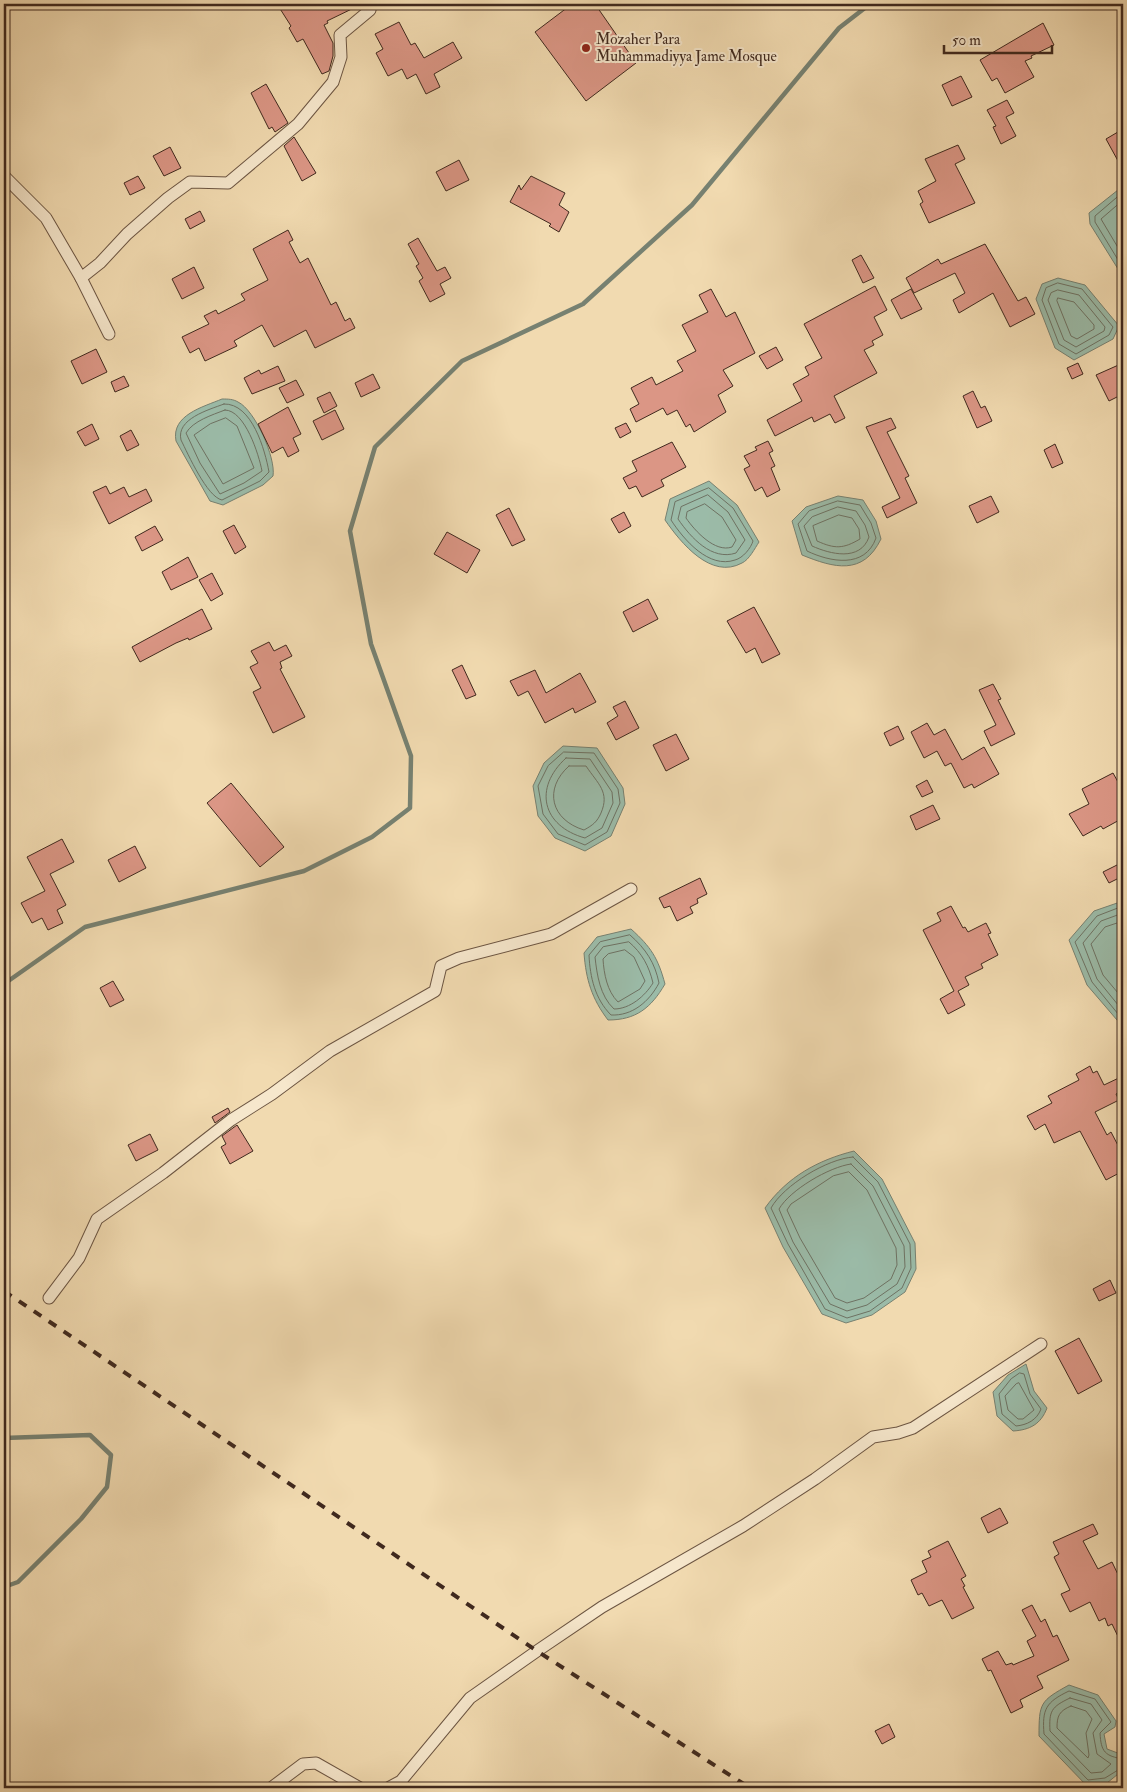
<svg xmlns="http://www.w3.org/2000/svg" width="1127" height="1792" font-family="'IM FELL Double Pica',serif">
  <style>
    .water { fill: #9bbba8; stroke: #778171 }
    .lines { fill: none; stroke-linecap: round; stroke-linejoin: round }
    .shore { stroke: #6e7263; stroke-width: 1 }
    .stream { stroke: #778171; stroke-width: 4.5 }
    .building { fill: #db9685; stroke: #40291e }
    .street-casing { stroke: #6c5542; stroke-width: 13 }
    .street { stroke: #f6e7cc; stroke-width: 11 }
    .rail { stroke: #40291e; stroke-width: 4; stroke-dasharray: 9 9; stroke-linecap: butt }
    .poi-dot { fill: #8f2418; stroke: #f6e7cc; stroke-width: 2 }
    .labels { text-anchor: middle; stroke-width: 4; stroke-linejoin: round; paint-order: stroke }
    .poi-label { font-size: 15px; fill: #40291e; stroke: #f6e7cc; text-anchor: start }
  </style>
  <rect width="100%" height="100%" fill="#f1dab0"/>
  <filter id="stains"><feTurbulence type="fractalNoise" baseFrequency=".004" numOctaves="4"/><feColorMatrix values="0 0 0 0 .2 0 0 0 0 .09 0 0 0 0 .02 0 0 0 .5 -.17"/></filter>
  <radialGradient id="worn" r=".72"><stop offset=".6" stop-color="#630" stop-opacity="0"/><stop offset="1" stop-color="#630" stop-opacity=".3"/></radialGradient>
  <g class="water">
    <path d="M1123,186V277L1090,224L1089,213Z"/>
    <path d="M1058,278L1085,285L1119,326L1113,339L1074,360L1055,348L1036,299L1042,284Z"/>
    <path d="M222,399C228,399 233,399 238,402C255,410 276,458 273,476L263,485L223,505L210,501L176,441C171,415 203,407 222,399Z"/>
    <path d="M709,481L737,505L759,542C755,548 749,560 742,563C711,580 681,543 665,520L670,499Z"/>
    <path d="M838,496L863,500L876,521L881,539C863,576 834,568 802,555L792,521L806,507Z"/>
    <path d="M563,746L597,748L623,788L625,804L611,836L585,851L555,838L538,816L533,786L544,763Z"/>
    <path d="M1123,901V1027L1087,985L1069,940L1094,911Z"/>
    <path d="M631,929C651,947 658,958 665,984C651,1008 636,1020 608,1020C592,999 586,980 584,953L597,937Z"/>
    <path d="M854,1151L882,1179L915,1243L916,1269L905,1292L872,1315L846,1323L822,1314L783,1247L765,1208C787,1177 818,1160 854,1151Z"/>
    <path d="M1026,1364L1034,1391L1047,1408C1041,1424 1030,1430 1013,1431L997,1416L993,1392L1008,1375Z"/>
    <path d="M1069,1685L1098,1695L1116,1721L1115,1727L1104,1734L1107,1749L1123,1755V1770L1107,1783L1087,1786L1039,1736C1039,1703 1040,1701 1069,1685Z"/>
  </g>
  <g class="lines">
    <g class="shore">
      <path d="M1123,192L1095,216V222L1123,268"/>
      <path d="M1123,200L1101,219L1123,256"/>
      <path d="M1058,283L1082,289L1113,327L1109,335L1076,354L1059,344L1042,300L1046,288Z"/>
      <path d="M1058,290L1079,295L1105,327L1104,331L1076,347L1064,340L1048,300L1051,293Z"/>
      <path d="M1058,298L1074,302L1094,325V329L1077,339L1071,336L1057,301Z"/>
      <path d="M224,404C252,403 265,450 269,472L260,481L222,500C207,497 188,454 181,440C176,419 208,410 224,404Z"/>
      <path d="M225,410C245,410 259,455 262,471L244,483L220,494L200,463L186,433C193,421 212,415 225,410Z"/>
      <path d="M226,418L237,426L254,468L223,484L194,435L210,424Z"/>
      <path d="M709,488L733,508L753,541C751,548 743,558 735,560C709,569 684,540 671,520L675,502Z"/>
      <path d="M708,495L728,512L745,540L736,553C712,561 691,538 678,519L681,507Z"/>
      <path d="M838,501L860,505L871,523L876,538C865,569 830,562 807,551L798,524L809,511Z"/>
      <path d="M705,504L722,517L736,540L732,547C715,553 695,531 686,518L687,512Z"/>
      <path d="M838,507L856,511L865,525L869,537C860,562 830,554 812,546L804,526L812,517Z"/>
      <path d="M839,515L852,518L859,529L860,539C843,549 835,549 817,541L813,526Z"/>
      <path d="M564,752L594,753L618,789L620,803L607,832L585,845L558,834L543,814L538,786L548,766Z"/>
      <path d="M566,758L590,759L612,792L613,803L602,828L585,838C542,826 533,788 566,758Z"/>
      <path d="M569,766H586C598,784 610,792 601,813C597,822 593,825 584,830C551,820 543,789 569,766Z"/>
      <path d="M1123,906L1097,916L1075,942L1092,982L1123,1020"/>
      <path d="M1123,913L1101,921L1083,943L1097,979L1123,1011"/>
      <path d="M1123,921L1105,927L1091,944L1103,975L1123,999"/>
      <path d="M630,935C646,949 655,963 659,983C649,1002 632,1016 611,1015C595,999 590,977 589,955L600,942Z"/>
      <path d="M629,942C642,953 649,966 653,983C645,996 630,1009 614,1009C600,996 597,975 595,957L603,947Z"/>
      <path d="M625,950L634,957L645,981L640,989L618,1002C607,991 604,974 603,959L608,954Z"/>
      <path d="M853,1157L878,1182L910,1244L911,1268L902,1288L870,1311L847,1318L825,1309L788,1244L771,1208C784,1185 827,1159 853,1157Z"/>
      <path d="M851,1164L873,1186L904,1246L905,1267L897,1284L867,1305L847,1311L830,1304L793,1242L779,1209C790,1190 829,1167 851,1164Z"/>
      <path d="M849,1172L867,1190L896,1248L897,1265L891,1279L864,1298L847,1303L835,1298L800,1238L787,1210L791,1204L833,1176Z"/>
      <path d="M1020,1373L1024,1374L1030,1394L1041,1409C1037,1420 1027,1425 1016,1426L1002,1414L999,1394L1011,1379Z"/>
      <path d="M1019,1383L1034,1410L1023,1419H1018L1008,1410L1005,1396L1016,1384Z"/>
      <path d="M1070,1698L1091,1704L1102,1720L1093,1733L1097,1754L1111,1764L1102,1772L1091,1773L1050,1731C1049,1711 1051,1707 1070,1698Z"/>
      <path d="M1071,1706L1086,1711L1092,1719L1086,1733L1089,1755L1088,1758L1057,1728C1057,1716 1059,1711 1071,1706Z"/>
      <path d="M1123,1759C1105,1756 1101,1752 1100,1733L1111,1722L1095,1699L1069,1691C1046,1702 1042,1709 1044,1734L1088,1780L1105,1778L1123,1767"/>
    </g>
    <g class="stream">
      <path d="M4,984L85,927L304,871L372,837L410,808L411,756L371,644L350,531L375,447L462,361L583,304L692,205L839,28L870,4"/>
      <path d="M4,1438L90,1435L111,1455L107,1487L81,1519L18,1582L4,1587"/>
    </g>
  </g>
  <g class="building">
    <path d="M277,4H362L327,21L328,23L324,25L333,43V56L329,71L322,74L303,39L297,42L289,28L291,26Z"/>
    <path d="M572,4H595L636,63L586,101L535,32Z"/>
    <path d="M399,22L411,45L415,43L424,58L453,42L462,58L434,74L440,87L426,94L416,74L407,79L402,69L388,76L376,53L383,49L375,34Z"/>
    <path d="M1043,23L1054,45L1031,56L1032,58L1025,61L1034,77L1005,93L997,78L992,81L980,60Z"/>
    <path d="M961,76L972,97L952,106L942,85Z"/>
    <path d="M266,84L288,123L275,132L272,127L269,129L251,93Z"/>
    <path d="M1007,100L1014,113L1006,117L1016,136L1001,144L993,127L996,126L987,110Z"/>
    <path d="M1123,129V170L1106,139Z"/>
    <path d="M294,137L316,173L302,181L284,146Z"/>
    <path d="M958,145L965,159L955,164L975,203L929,223L920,204L923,202L918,191L936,181L925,159Z"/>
    <path d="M170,147L181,168L164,176L153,156Z"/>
    <path d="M459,160L469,180L446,191L436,172Z"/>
    <path d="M138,176L145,188L130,195L124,183Z"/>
    <path d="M531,176L565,193L559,205L569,212L559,232L549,226L551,224L510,202L519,185L521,190Z"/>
    <path d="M200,211L205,221L190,229L185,219Z"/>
    <path d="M288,230L293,240L289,242L300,263L308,258L331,305L336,302L345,321L350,318L355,328L315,348L306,330L274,347L262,325L234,341L237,346L205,361L199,348L190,353L182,337L209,324L204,316L216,310L218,314L245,300L241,294L268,280L253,249Z"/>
    <path d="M418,238L437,271L445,267L451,278L440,284L445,294L430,302L419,281L423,278L416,266L419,264L408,244Z"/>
    <path d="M985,244L1018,301L1026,297L1035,314L1010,327L993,293L959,313L953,300L965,293L955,273L914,293L906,278L938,259L941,264Z"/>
    <path d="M861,255L874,278L863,283L852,260Z"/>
    <path d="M194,267L204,288L182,299L172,279Z"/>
    <path d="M875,286L887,310L874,317L883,335L872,341L874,345L864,350L877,373L834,396L845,418L835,423L830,414L814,422L812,417L775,436L767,420L802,401L793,384L809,375L805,367L822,358L804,324Z"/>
    <path d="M711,289L726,317L735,312L755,353L723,370L733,386L718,395L726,412L694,432L690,424L686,427L677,410L667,415L663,408L636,422L630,409L639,404L631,388L652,377L656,385L683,371L677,361L696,351L682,325L708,312L699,295Z"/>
    <path d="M911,289L922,309L901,319L891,300Z"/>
    <path d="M776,347L783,360L767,369L759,356Z"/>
    <path d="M96,349L107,372L82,384L71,361Z"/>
    <path d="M1078,363L1083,374L1072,379L1067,368Z"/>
    <path d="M1123,363V394L1109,401L1096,375Z"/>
    <path d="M278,366L285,381L252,394L244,378L259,370L261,374Z"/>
    <path d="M373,374L380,388L361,397L355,383Z"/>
    <path d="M124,376L129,386L115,392L111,382Z"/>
    <path d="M296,380L304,395L287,403L279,388Z"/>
    <path d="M973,391L981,408L985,406L992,421L977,428L963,396Z"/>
    <path d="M330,392L337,406L324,413L317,398Z"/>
    <path d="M288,407L301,434L293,438L299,451L288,457L283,447L272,453L258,424Z"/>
    <path d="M335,410L344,429L322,440L313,421Z"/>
    <path d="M891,418L896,428L887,432L909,476L905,478L917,503L887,518L882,507L900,498L866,427Z"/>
    <path d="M626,423L631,432L620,438L615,428Z"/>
    <path d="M92,424L99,439L85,446L77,432Z"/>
    <path d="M131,430L139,445L127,451L120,436Z"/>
    <path d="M768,441L773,451L769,453L775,466L771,468L780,490L767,497L762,487L755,491L744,469L750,466L744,456L757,450L755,447Z"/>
    <path d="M672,442L686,467L661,480L664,486L642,497L636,486L629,489L623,478L637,471L632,461Z"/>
    <path d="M1055,444L1063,463L1052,468L1044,450Z"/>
    <path d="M106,486L110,494L124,487L129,497L146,489L152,501L109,524L93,492Z"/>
    <path d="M991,496L999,512L977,523L969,506Z"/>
    <path d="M509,508L525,540L512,546L496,515Z"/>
    <path d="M624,512L631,526L619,533L611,519Z"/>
    <path d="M234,525L246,547L235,554L223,531Z"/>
    <path d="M155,526L163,540L142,551L135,537Z"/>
    <path d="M447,532L480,550L467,573L434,554Z"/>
    <path d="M188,557L198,577L171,590L162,572Z"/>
    <path d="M212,573L223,594L211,601L199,580Z"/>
    <path d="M648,599L658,619L633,632L623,612Z"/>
    <path d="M754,607L780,654L762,663L755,648L746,653L727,621Z"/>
    <path d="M202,609L212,629L189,640L188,638L176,643L140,662L132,647Z"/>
    <path d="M269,642L274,651L286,645L292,656L280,662L282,668L280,669L305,717L273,733L253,692L261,688L250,667L258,663L251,651Z"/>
    <path d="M462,665L476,695L466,699L452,670Z"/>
    <path d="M535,670L546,693L580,673L596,702L575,713L573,708L545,723L528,691L518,696L510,681Z"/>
    <path d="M993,684L1001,699L998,700L1015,734L991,746L984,731L996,725L979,690Z"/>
    <path d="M625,701L639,728L616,740L607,723L618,716L613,707Z"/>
    <path d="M927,723L934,735L945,729L962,760L984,747L999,774L974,788L972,784L964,788L951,763L945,766L937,751L924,758L911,732Z"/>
    <path d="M898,726L904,739L890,746L884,733Z"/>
    <path d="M676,734L689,759L666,771L653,745Z"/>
    <path d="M1113,773L1123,791V818L1103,829L1101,826L1083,836L1069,814L1089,804L1082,789Z"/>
    <path d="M927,780L933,792L922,797L916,786Z"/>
    <path d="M231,783L284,847L260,867L207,803Z"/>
    <path d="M933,805L940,819L916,830L910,816Z"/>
    <path d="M62,839L74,862L50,874L66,905L57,910L63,923L48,930L42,918L32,923L21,903L45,891L27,857Z"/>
    <path d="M135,846L146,868L119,882L108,860Z"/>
    <path d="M1119,864L1123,876L1109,883L1103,872Z"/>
    <path d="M700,878L707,894L697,899L698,903L690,907L693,913L677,921L670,906L664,908L659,898Z"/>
    <path d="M951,906L963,928L965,927L968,932L986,923L991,933L988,934L998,955L981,964L983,968L965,977L969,985L958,991L965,1005L948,1014L940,999L954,991L923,930L941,921L937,913Z"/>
    <path d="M113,981L124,1000L110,1007L100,988Z"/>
    <path d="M1090,1066L1093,1073L1097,1071L1104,1085L1123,1076V1090L1116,1094L1119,1100L1095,1112L1107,1135L1111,1132L1123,1155V1171L1106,1180L1080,1131L1054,1143L1045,1124L1035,1130L1027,1116L1052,1103L1048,1096L1079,1080L1076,1074Z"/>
    <path d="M228,1108L230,1112L215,1123L212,1117Z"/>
    <path d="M237,1125L253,1151L230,1164L221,1147L226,1144L222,1136Z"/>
    <path d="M150,1134L158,1150L136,1161L128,1145Z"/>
    <path d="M1110,1280L1116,1293L1099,1301L1093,1289Z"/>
    <path d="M1079,1338L1102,1381L1078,1394L1055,1351Z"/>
    <path d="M1000,1508L1008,1523L988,1533L981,1518Z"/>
    <path d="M1093,1524L1098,1534L1083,1541L1098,1569L1112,1562L1123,1585V1647L1112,1624L1108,1626L1105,1618L1099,1621L1090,1602L1070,1612L1061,1594L1070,1590L1054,1557L1059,1554L1053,1542Z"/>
    <path d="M948,1541L966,1576L961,1579L965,1586L963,1587L974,1608L952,1619L942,1600L929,1606L922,1593L918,1595L911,1580L927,1572L922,1561L931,1557L928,1551Z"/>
    <path d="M1032,1605L1041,1622L1045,1619L1053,1637L1057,1635L1069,1660L1037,1676L1043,1688L1020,1700L1023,1707L1011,1713L991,1670L988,1671L982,1659L998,1651L1006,1665L1012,1663L1013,1665L1034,1656L1027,1641L1036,1636L1022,1610Z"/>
    <path d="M889,1724L895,1737L882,1744L875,1731Z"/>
  </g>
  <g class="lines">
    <defs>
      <g id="street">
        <path d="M4,176L46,218L81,278L100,263L127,234L168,198L190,182L228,183L298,124L333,82L341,57L340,35L370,10L371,4"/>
        <path d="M81,278L109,334"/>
        <path d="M49,1298L79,1258L97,1219L163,1173L231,1120L272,1094L330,1051L435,991L441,966L459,958L551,934L631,889"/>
        <path d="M271,1788L303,1764L316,1763L360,1788"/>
        <path d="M388,1788L401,1781L470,1698L537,1651L602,1607L743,1526L815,1479L873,1437L898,1433L913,1428L1041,1344"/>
      </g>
    </defs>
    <use href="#street" class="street-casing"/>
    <use href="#street" class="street"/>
    <path class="rail" d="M4,1291L537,1651L750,1788"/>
  </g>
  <circle class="poi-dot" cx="586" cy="48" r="5"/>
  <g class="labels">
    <g class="poi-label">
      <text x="596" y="44">Mozaher Para<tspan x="596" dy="17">Muhammadiyya Jame Mosque</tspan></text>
    </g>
  </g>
  <rect width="1127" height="1792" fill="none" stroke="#f1dab0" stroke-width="20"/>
  <rect x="5" y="5" width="1117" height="1782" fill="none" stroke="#40291e" stroke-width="2.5"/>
  <rect x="10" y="10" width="1107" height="1772" fill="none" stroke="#40291e"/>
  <path d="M944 45v8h108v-8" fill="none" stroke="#40291e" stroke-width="2.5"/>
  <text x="952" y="45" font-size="15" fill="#40291e" stroke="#f6e7cc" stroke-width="4" paint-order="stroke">50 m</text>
  <rect width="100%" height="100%" filter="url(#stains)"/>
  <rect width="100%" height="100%" fill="url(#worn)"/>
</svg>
